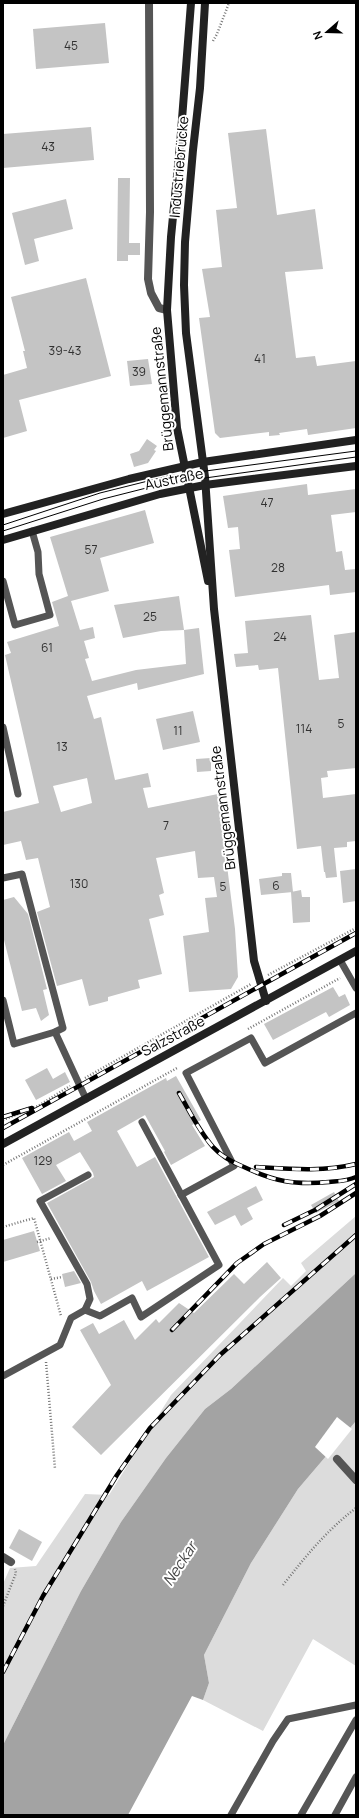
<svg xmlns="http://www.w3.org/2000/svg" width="359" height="1818" font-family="Manrope,sans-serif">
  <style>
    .green { fill: #dcdcdc }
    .water { fill: #a3a3a3 }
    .pier { fill: #fff }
    .building { fill: #c4c4c4; fill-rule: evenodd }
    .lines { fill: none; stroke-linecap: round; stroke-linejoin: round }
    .path { stroke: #777; stroke-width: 2.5; stroke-dasharray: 1 2; stroke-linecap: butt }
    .lane { stroke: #555; stroke-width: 7 }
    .street { stroke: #555; stroke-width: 8 }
    .secondary { stroke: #222; stroke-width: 8 }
    .tram { stroke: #000; stroke-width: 1 }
    .rail-casing { stroke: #000; stroke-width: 4.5 }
    .rail { stroke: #fff; stroke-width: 3; stroke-dasharray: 9; stroke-linecap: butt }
    .labels { text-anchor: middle; stroke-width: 4; stroke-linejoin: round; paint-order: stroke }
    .number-label { font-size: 12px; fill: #313131 }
    .street-label { font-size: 14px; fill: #000; stroke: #fff }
    .water-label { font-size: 15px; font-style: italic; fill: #444; stroke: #fff }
  </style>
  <rect width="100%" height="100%" fill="#fff"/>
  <g class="green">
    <path d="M356,1216V1273L231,1389L205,1409L166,1458L121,1522L81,1591L3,1745V1584L10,1568L36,1566L85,1494L109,1495L171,1395L283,1278L291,1286L306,1271L301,1263Z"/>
    <path d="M356,1421V1666L313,1639L263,1731L203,1700L209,1683L204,1655L251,1563L298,1489Z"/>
  </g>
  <path class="water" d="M356,1273V1421L298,1489L251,1563L204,1655L209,1683L203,1700L192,1696L128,1815H3V1745L81,1591L121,1522L166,1458L205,1409L231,1389Z"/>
  <path class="pier" d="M337,1417L352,1429L328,1459L315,1447Z"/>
  <g class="building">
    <path d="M105,23L109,63L36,69L33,29Z"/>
    <path d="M91,127L94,160L3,168V134Z"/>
    <path d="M266,129L277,215L315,209L323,269L285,272L296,358L315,356L317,366L356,361V428L308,435L307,429L279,433L280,435L269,436V432L220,438L215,433L199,318L210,317L202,269L222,267L216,210L237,208L228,133Z"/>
    <path d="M118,178H130L129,243H140V255H128V261H117Z"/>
    <path d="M66,199L73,229L34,239L39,261L25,265L12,213Z"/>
    <path d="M86,278L111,376L19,400L27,431L3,438V375L27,368L23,351H25L11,297Z"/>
    <path d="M148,359L152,384L130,386L127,361Z"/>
    <path d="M147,439L157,446L154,450L156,451L148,463L134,467L130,454L139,451Z"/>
    <path d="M307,484L308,495L356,489V512L331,515L336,552L342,551L345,570L356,569V592L330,595L329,585L235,597L229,550L240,549L238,527L228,528L223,496Z"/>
    <path d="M145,510L154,543L100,558L109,591L71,601L80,630L93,627L95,638L84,641L89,658L85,659L92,681L136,670L186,664L184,630L199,628L204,674L138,690L137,683L87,696L94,719L101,717L115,780L148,773L151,787L143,788L148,808L218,794L235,929L238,977L231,989L189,992L183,936L209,932L205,898L217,897L214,877L198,878L195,851L156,858L164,893L159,895L164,915L149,919L162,974L138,980L140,988L108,997V1001L89,1006L82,979L57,986L37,912L50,907L38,858L26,860L21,841L3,845V812L39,803L5,655L11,653L7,642L59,626L52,602L68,596L50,537ZM87,778L92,803L61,812L53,786Z"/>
    <path d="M179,596L184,630L161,631L123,638L114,605Z"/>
    <path d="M311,615L319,680L339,678L334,635L356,632V768L327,771L328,777L321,778L323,798L356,794V841L347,842V847L334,848L337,877L326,878L325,872H324L321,846L297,849L278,668L259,670L258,665L236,667L234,654L248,653L245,621Z"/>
    <path d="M193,711L200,742L163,750L156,719Z"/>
    <path d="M211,758V771L197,772L196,759Z"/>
    <path d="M356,869V901L343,903L340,871Z"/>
    <path d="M282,873H291L293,892L261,895L259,879L282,876Z"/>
    <path d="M301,890L302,897H310V922L293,923L291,892Z"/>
    <path d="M14,897L28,914L47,989L43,990L49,1015L41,1021L36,1008L22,1011L3,936V900Z"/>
    <path d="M333,987L339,997L345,994L350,1005L329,1017L326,1012L273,1040L264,1024Z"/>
    <path d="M47,1068L53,1079L65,1072L70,1082L36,1100L25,1080Z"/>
    <path d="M176,1076L201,1120L192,1125L205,1146L171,1165L164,1152L165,1151L145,1115L117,1131L137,1167L155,1157L209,1257L147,1291L142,1281L101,1304L94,1291L91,1282L47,1203L94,1177L93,1173L80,1152L56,1165L66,1181L42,1194L22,1158L69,1132L74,1141L92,1131L87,1122L166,1078L167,1081Z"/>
    <path d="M256,1186L263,1200L247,1208L253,1219L241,1226L235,1215L215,1225L207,1212Z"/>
    <path d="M334,1192L339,1201L316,1213L311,1205Z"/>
    <path d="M34,1231L40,1251L3,1262V1240Z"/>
    <path d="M267,1262L281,1278L260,1297L101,1455L72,1427L111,1385L80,1330L93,1323L99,1334L124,1320L135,1340L156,1319L159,1323L179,1303L194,1313L234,1274L244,1284Z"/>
    <path d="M74,1271L81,1283L65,1287L62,1274Z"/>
    <path d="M19,1529L42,1542L32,1561L9,1548Z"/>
  </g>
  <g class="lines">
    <g class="path">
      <path d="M213,41L217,34L229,3"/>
      <path d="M268,975L356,928"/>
      <path d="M248,1029L340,978"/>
      <path d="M85,1078L251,984"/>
      <path d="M3,1120L38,1106L70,1086"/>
      <path d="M3,1165L177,1068"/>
      <path d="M3,1227L34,1218L61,1316"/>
      <path d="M37,1242L51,1238"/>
      <path d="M51,1279L62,1277"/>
      <path d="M46,1362L55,1469"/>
      <path d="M283,1585C306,1556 326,1531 356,1508"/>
      <path d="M3,1606L16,1573L15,1569"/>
    </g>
    <g class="lane">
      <path d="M3,581L15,625L50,615L39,574L38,552L32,531"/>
      <path d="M3,727L18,794"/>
      <path d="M3,878L22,874L63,1028L55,1032L86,1099"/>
      <path d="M340,960L356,988"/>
      <path d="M3,1000L14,1044L55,1032"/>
      <path d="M181,1195L234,1166L186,1073L251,1038L265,1063L356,1013"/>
      <path d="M85,1310L90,1299L87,1284L40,1201L88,1175"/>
      <path d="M3,1376L60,1345L71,1318L85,1310L100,1316L132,1298L141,1317L219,1265L142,1122"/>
      <path d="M231,1815L273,1741L288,1719L356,1705"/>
      <path d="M301,1815L356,1720"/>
      <path d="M335,1815L356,1777"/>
    </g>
    <g class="street">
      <path d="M149,3L150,212L148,279L151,293L159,308L167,310"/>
      <path d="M337,1459L356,1480"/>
      <path d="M3,1557L11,1562"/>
    </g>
    <g class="secondary">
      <path d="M191,3L180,145L171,237L167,310L177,428L208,581"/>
      <path d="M205,3L200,88L193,150L185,242L184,285L186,333L205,477L214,609L254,961L266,1001"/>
      <path d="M3,514L129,479L203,462L356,440"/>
      <path d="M3,540L160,494L205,485L356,466"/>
      <path d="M3,1144L356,951"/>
    </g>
    <g class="tram">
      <path d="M3,525L100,493L168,476L356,451"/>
      <path d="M3,531L103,499L162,484L356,457"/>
    </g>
    <defs>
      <g id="rail">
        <path d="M179,1093C190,1112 199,1131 213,1147C221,1156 234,1163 244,1167C276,1182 294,1185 329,1182C339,1181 347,1181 356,1177"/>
        <path d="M3,1117L32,1108"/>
        <path d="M3,1128L356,933"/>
        <path d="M256,1167C290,1169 323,1172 356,1164"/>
        <path d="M284,1225L315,1210L356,1184"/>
        <path d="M172,1330L237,1263L264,1244L320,1216L356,1193"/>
        <path d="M3,1672L43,1596L117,1475L150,1428L220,1355L356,1235"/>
      </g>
    </defs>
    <use href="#rail" class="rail-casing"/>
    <use href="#rail" class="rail"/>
  </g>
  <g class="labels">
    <g class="number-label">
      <text x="71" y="50">45</text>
      <text x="48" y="151">43</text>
      <text x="65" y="355">39-43</text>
      <text x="260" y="363">41</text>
      <text x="139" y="376">39</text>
      <text x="267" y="507">47</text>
      <text x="91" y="554">57</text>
      <text x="278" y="572">28</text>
      <text x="150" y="621">25</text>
      <text x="280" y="641">24</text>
      <text x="47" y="652">61</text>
      <text x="341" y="728">5</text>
      <text x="304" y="733">114</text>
      <text x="178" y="735">11</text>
      <text x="62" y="751">13</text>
      <text x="166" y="830">7</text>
      <text x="79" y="888">130</text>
      <text x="276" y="890">6</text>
      <text x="223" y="891">5</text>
      <text x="43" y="1165">129</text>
    </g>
    <g class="street-label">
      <text transform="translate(179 167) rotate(-85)" y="5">Industriebrücke</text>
      <text transform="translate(162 389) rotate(-96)" y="5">Brüggemannstraße</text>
      <text transform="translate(174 479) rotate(-12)" y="5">Austraße</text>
      <text transform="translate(223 808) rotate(-97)" y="5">Brüggemannstraße</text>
      <text transform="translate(173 1036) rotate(-28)" y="5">Salzstraße</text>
    </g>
    <g class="water-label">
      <text transform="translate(180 1564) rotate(-57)" y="5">Neckar</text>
    </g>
  </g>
  <rect width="359" height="1818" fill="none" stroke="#000000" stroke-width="8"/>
  <g transform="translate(327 32) rotate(250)" stroke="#ffffff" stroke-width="3" paint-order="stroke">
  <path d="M0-3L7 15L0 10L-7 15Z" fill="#000000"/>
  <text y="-6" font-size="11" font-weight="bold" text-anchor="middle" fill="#000000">N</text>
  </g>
</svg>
